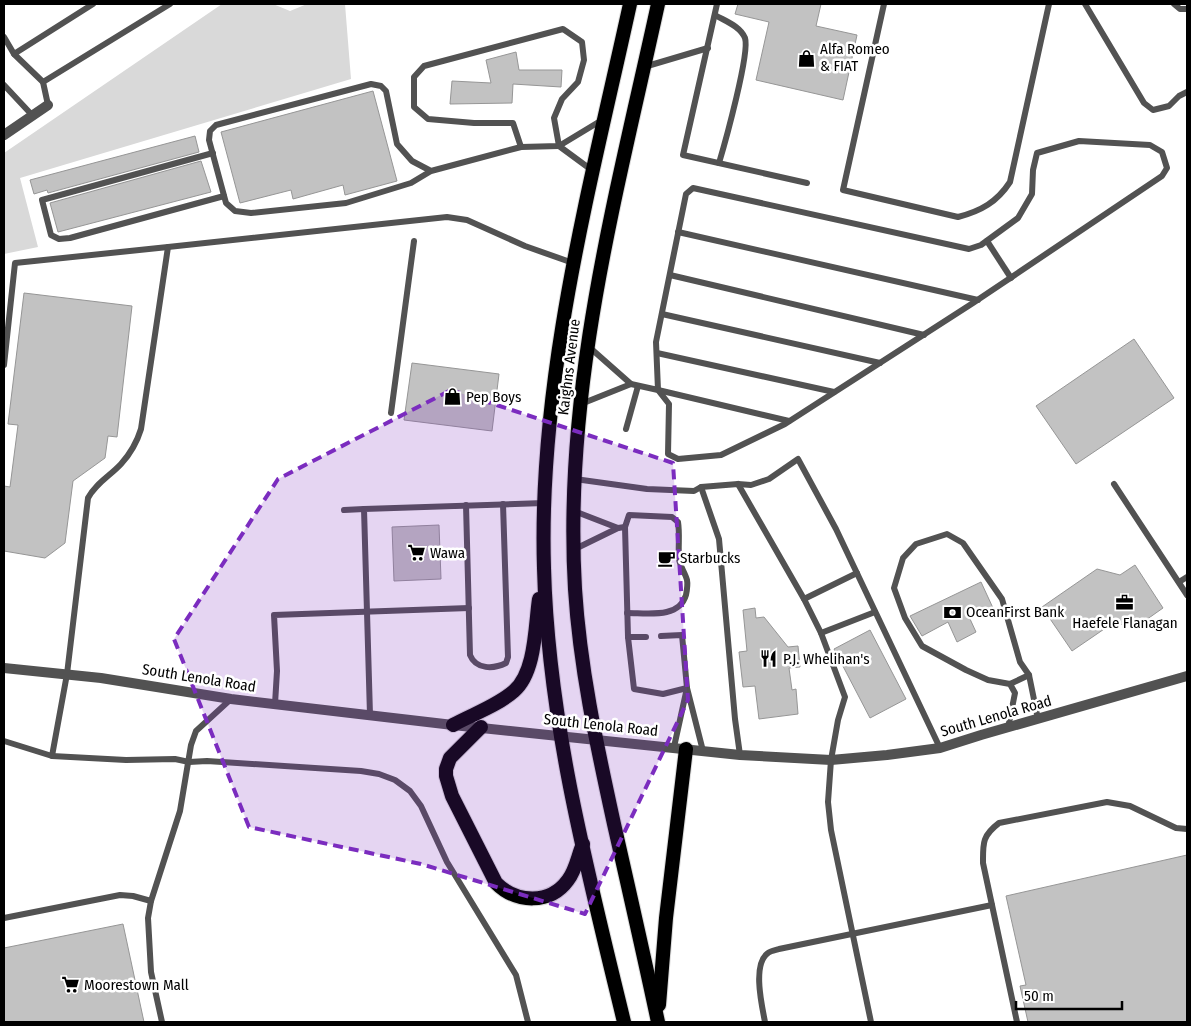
<svg xmlns="http://www.w3.org/2000/svg" width="1191" height="1026" font-family="'Fira Sans Condensed',sans-serif">
  <style>
    .green { fill: #d9d9d9 }
    .building { fill: #c2c2c2; stroke: #969696 }
    .lines { fill: none; stroke-linecap: round; stroke-linejoin: round }
    .trunk-casing { stroke: #dbdbdb; stroke-width: 16 }
    .service { stroke: #525252; stroke-width: 6 }
    .minor { stroke: #525252; stroke-width: 10 }
    .tertiary { stroke: #525252; stroke-width: 10 }
    .trunk { stroke: #000; stroke-width: 14 }
    .marked { fill: #7b2cbf; fill-opacity: 0.2; stroke: #7b2cbf; stroke-width: 4; stroke-dasharray: 10 6; stroke-linejoin: round }
    .labels { text-anchor: middle; stroke-width: 5; stroke-linejoin: round; paint-order: stroke }
    .poi-label { font-size: 15px; fill: #000; stroke: #fff; text-anchor: start }
    .street-label { font-size: 15px; fill: #000; stroke: #fff }
  </style>
  <rect width="100%" height="100%" fill="#fff"/>
  <path class="green" d="M222,4H273L290,11L307,4H345L351,79L20,178L38,247L4,254V153Z"/>
  <g class="building">
    <path d="M738,4H821L816,26L857,35L843,100L756,80L769,22L735,14Z"/>
    <path d="M516,52L519,70H562L561,87L513,84L512,103L450,104L452,81L491,83L486,60Z"/>
    <path d="M373,91L397,181L345,195L343,185L293,199L291,190L240,203L221,132Z"/>
    <path d="M195,136L199,152L48,193L47,190L34,194L30,180Z"/>
    <path d="M201,161L211,192L58,232L50,203Z"/>
    <path d="M24,293L132,306L117,437L108,436L105,458L73,481L65,543L45,558L4,551V486L10,487L18,425L8,424Z"/>
    <path d="M1134,339L1174,398L1076,464L1036,406Z"/>
    <path d="M412,363L499,374L492,431L404,420Z"/>
    <path d="M439,525L441,579L394,581L392,527Z"/>
    <path d="M1135,565L1163,608L1136,627L1113,623L1072,651L1042,607L1097,569L1120,575Z"/>
    <path d="M981,582L993,608L970,619L976,632L957,642L948,622L922,636L910,616Z"/>
    <path d="M755,608L756,618L764,617L788,647L798,646L800,667L789,668L792,690L796,689L798,714L759,719L755,686L743,687L739,652L747,651L743,610Z"/>
    <path d="M870,630L906,699L870,718L834,649Z"/>
    <path d="M1187,855V1022H1028L1020,986L1026,985L1006,896Z"/>
    <path d="M123,924L144,1022H4V948Z"/>
  </g>
  <g class="lines">
    <defs>
      <g id="trunk">
        <path d="M658,4C616,197 563,388 575,589C580,669 597,746 614,824C629,890 644,956 658,1022"/>
        <path d="M453,725C473,714 497,706 514,691C536,672 535,625 539,599"/>
        <path d="M481,727L450,758L446,769V776L452,796L496,883C516,903 550,905 568,880C576,870 578,855 583,844"/>
        <path d="M659,1005L666,918L686,749"/>
        <path d="M624,1022C588,873 548,722 544,568C538,379 590,187 630,4"/>
      </g>
    </defs>
    <use href="#trunk" class="trunk-casing"/>
    <g class="service">
      <path d="M717,4L683,155L807,183"/>
      <path d="M884,4L843,190L958,217C981,211 997,202 1010,182L1049,4"/>
      <path d="M1085,4L1144,103L1153,110L1169,106L1179,96L1187,92"/>
      <path d="M1174,4L1180,9H1187"/>
      <path d="M715,15C725,21 740,26 745,38C750,53 725,143 719,163"/>
      <path d="M563,29L582,42L584,60L578,82L562,99L554,118L559,146L521,147L513,123H474L428,119L414,107V77L424,66Z"/>
      <path d="M4,37L14,54L43,82"/>
      <path d="M14,54L93,4"/>
      <path d="M644,67L708,48"/>
      <path d="M4,85L32,115"/>
      <path d="M48,105L43,82L170,4"/>
      <path d="M213,153L42,200L51,235L59,239L70,238L224,196"/>
      <path d="M431,171L412,161L397,144L386,91L381,86L371,84L216,125L210,131L209,140L226,203L235,211L251,213L346,203L411,183L431,171L521,147"/>
      <path d="M593,171L559,146L602,120"/>
      <path d="M678,232L978,300"/>
      <path d="M987,241L1011,278"/>
      <path d="M670,275L924,335"/>
      <path d="M662,314L880,363"/>
      <path d="M588,346L631,384L658,390L656,342L686,194L693,188L969,249L981,245L1018,218L1032,194L1033,170L1037,153L1079,141L1150,145L1162,152L1167,168L1162,176L973,303L785,424L721,455L678,459L668,454L669,404L658,390"/>
      <path d="M657,353L834,392"/>
      <path d="M4,365L15,263L168,247"/>
      <path d="M658,390L789,421"/>
      <path d="M581,404L631,384"/>
      <path d="M391,413L414,241"/>
      <path d="M626,429L638,386"/>
      <path d="M575,479L647,489L694,491L701,487L738,484L751,485L769,479L798,459L836,529L940,748"/>
      <path d="M738,484L804,599L821,633L845,697L838,720L831,760L828,802L831,830L871,1022"/>
      <path d="M1114,484L1187,595"/>
      <path d="M701,487L719,539L735,719L740,755"/>
      <path d="M466,505L470,655C476,670 494,669 506,663L508,657L503,504"/>
      <path d="M344,510L364,509"/>
      <path d="M574,511L618,528L575,549"/>
      <path d="M625,527L629,515L672,517L678,522C680,534 678,546 679,558C679,565 685,572 687,580C688,585 687,590 686,595C679,619 647,613 627,613"/>
      <path d="M618,528L625,527L628,637L634,689L663,694L687,688L682,635L661,636"/>
      <path d="M1179,582L1187,577"/>
      <path d="M804,599L857,573"/>
      <path d="M821,633L875,612"/>
      <path d="M628,637H646"/>
      <path d="M1029,675L1038,719"/>
      <path d="M275,704L277,671L274,615L469,608"/>
      <path d="M370,715L364,509L544,503"/>
      <path d="M1008,728L1015,693L1010,684L988,680L966,670L922,646L905,618L894,588L903,558L916,544L947,534L963,543L1002,599L1020,662L1029,675L1010,684"/>
      <path d="M4,741L52,756L126,760L175,759L189,762L207,761L361,771L379,774L395,780L410,791L421,806L447,862L516,975L528,1022"/>
      <path d="M674,747L687,688L703,751"/>
      <path d="M52,756L67,674L88,498C96,483 110,476 121,464C131,453 137,442 141,429L168,247L447,217L467,220L525,246L573,263"/>
      <path d="M4,918L120,895L133,896L151,901"/>
      <path d="M162,1022L151,972L148,918L151,901L180,811L191,745L196,731L231,699"/>
      <path d="M765,1022C762,1006 752,964 768,953C770,951 776,950 779,949L992,905"/>
      <path d="M1017,1022L983,863C983,843 982,836 999,823L1107,802L1130,806L1176,828L1187,829"/>
    </g>
    <path class="minor" d="M4,135L48,105"/>
    <path class="tertiary" d="M4,668L101,678L231,699L453,725L740,755L831,760L887,755L940,748L981,735L1187,676"/>
    <use href="#trunk" class="trunk"/>
  </g>
  <path class="marked" d="M451,390L673,463L688,700L585,914L421,864L249,827L174,639L278,479Z"/>
  <defs>
    <symbol id="shop-bare" viewBox="-9 -9 18 18"><path d="M-5-2.5h2.3a2.7 3.5 0 0 1 5.4 0H5L5.5 6h-11ZM-1.5-2.5h3a1.5 2.3 0 0 0-3 0Z" fill="#000" stroke="#fff" stroke-width="2.5" paint-order="stroke"/></symbol>
    <symbol id="supermarket-bare" viewBox="-9 -9 18 18"><path d="M-6-5.5h2.5l.6 2H6L4.5 2H-2.5L-4.4-4H-6ZM-1.5 3.2a1.3 1.3 0 1 0 .1 0ZM3 3.2a1.3 1.3 0 1 0 .1 0Z" fill="#000" stroke="#fff" stroke-width="2.5" paint-order="stroke"/></symbol>
    <symbol id="cafe-bare" viewBox="-9 -9 18 18"><path d="M-5.5-4.5H6V0H3Q3 3.5 0 3.5H-2.5Q-5.5 3.5-5.5 0ZM3-3.2v2h1.7v-2ZM-6 4.5H4V6H-6Z" fill="#000" stroke="#fff" stroke-width="2.5" paint-order="stroke"/></symbol>
    <symbol id="office-bare" viewBox="-9 -9 18 18"><path d="M-6-3h4V-5.5h4V-3h4V5H-6ZM-1-4.5V-3h2v-1.5ZM-6 0V1H6V0Z" fill="#000" stroke="#fff" stroke-width="2.5" paint-order="stroke"/></symbol>
    <symbol id="bank-bare" viewBox="-9 -9 18 18"><path d="M-6-4H6V4H-6ZM0-2.3a2.3 2.3 0 1 0 0 4.6a2.3 2.3 0 1 0 0-4.6Z" fill="#000" stroke="#fff" stroke-width="2.5" paint-order="stroke"/></symbol>
    <symbol id="restaurant-bare" viewBox="-9 -9 18 18"><path d="M-5-6h1v4h1v-4h1v4h1v-4h1v5L-1.5 .5V6h-2V.5L-5-1ZM5-6V6H3V1.5H1.5Q1.5-4 5-6Z" fill="#000" stroke="#fff" stroke-width="2.5" paint-order="stroke"/></symbol>
  </defs>
  <g fill-rule="evenodd">
    <use href="#shop-bare" x="794" y="46" width="25" height="25"/>
    <use href="#shop-bare" x="440" y="384" width="25" height="25"/>
    <use href="#supermarket-bare" x="404" y="540" width="25" height="25"/>
    <use href="#cafe-bare" x="654" y="546" width="25" height="25"/>
    <use href="#office-bare" x="1112" y="590" width="25" height="25"/>
    <use href="#bank-bare" x="940" y="600" width="25" height="25"/>
    <use href="#restaurant-bare" x="756" y="646" width="25" height="25"/>
    <use href="#supermarket-bare" x="58" y="972" width="25" height="25"/>
  </g>
  <g class="labels">
    <g class="poi-label">
      <text x="820" y="54">Alfa Romeo<tspan x="820" dy="17">&amp; FIAT</tspan></text>
      <text x="466" y="402">Pep Boys</text>
      <text x="430" y="558">Wawa</text>
      <text x="680" y="563">Starbucks</text>
      <text x="966" y="617">OceanFirst Bank</text>
      <text x="1125" y="628" text-anchor="middle">Haefele Flanagan</text>
      <text x="783" y="664">P.J. Whelihan's</text>
      <text x="84" y="990">Moorestown Mall</text>
    </g>
    <g class="street-label">
      <text transform="translate(569 367) rotate(-83)" y="5">Kaighns Avenue</text>
      <text transform="translate(199 678) rotate(9)" y="5">South Lenola Road</text>
      <text transform="translate(996 716) rotate(-16)" y="5">South Lenola Road</text>
      <text transform="translate(601 725) rotate(6)" y="5">South Lenola Road</text>
    </g>
  </g>
  <rect width="1191" height="1026" fill="none" stroke="#000000" stroke-width="10"/>
  <path d="M1016 1001v8h106v-8" fill="none" stroke="#000000" stroke-width="2.5"/>
  <text x="1024" y="1001" font-size="15" fill="#000000" stroke="#ffffff" stroke-width="4" paint-order="stroke">50 m</text>
</svg>
